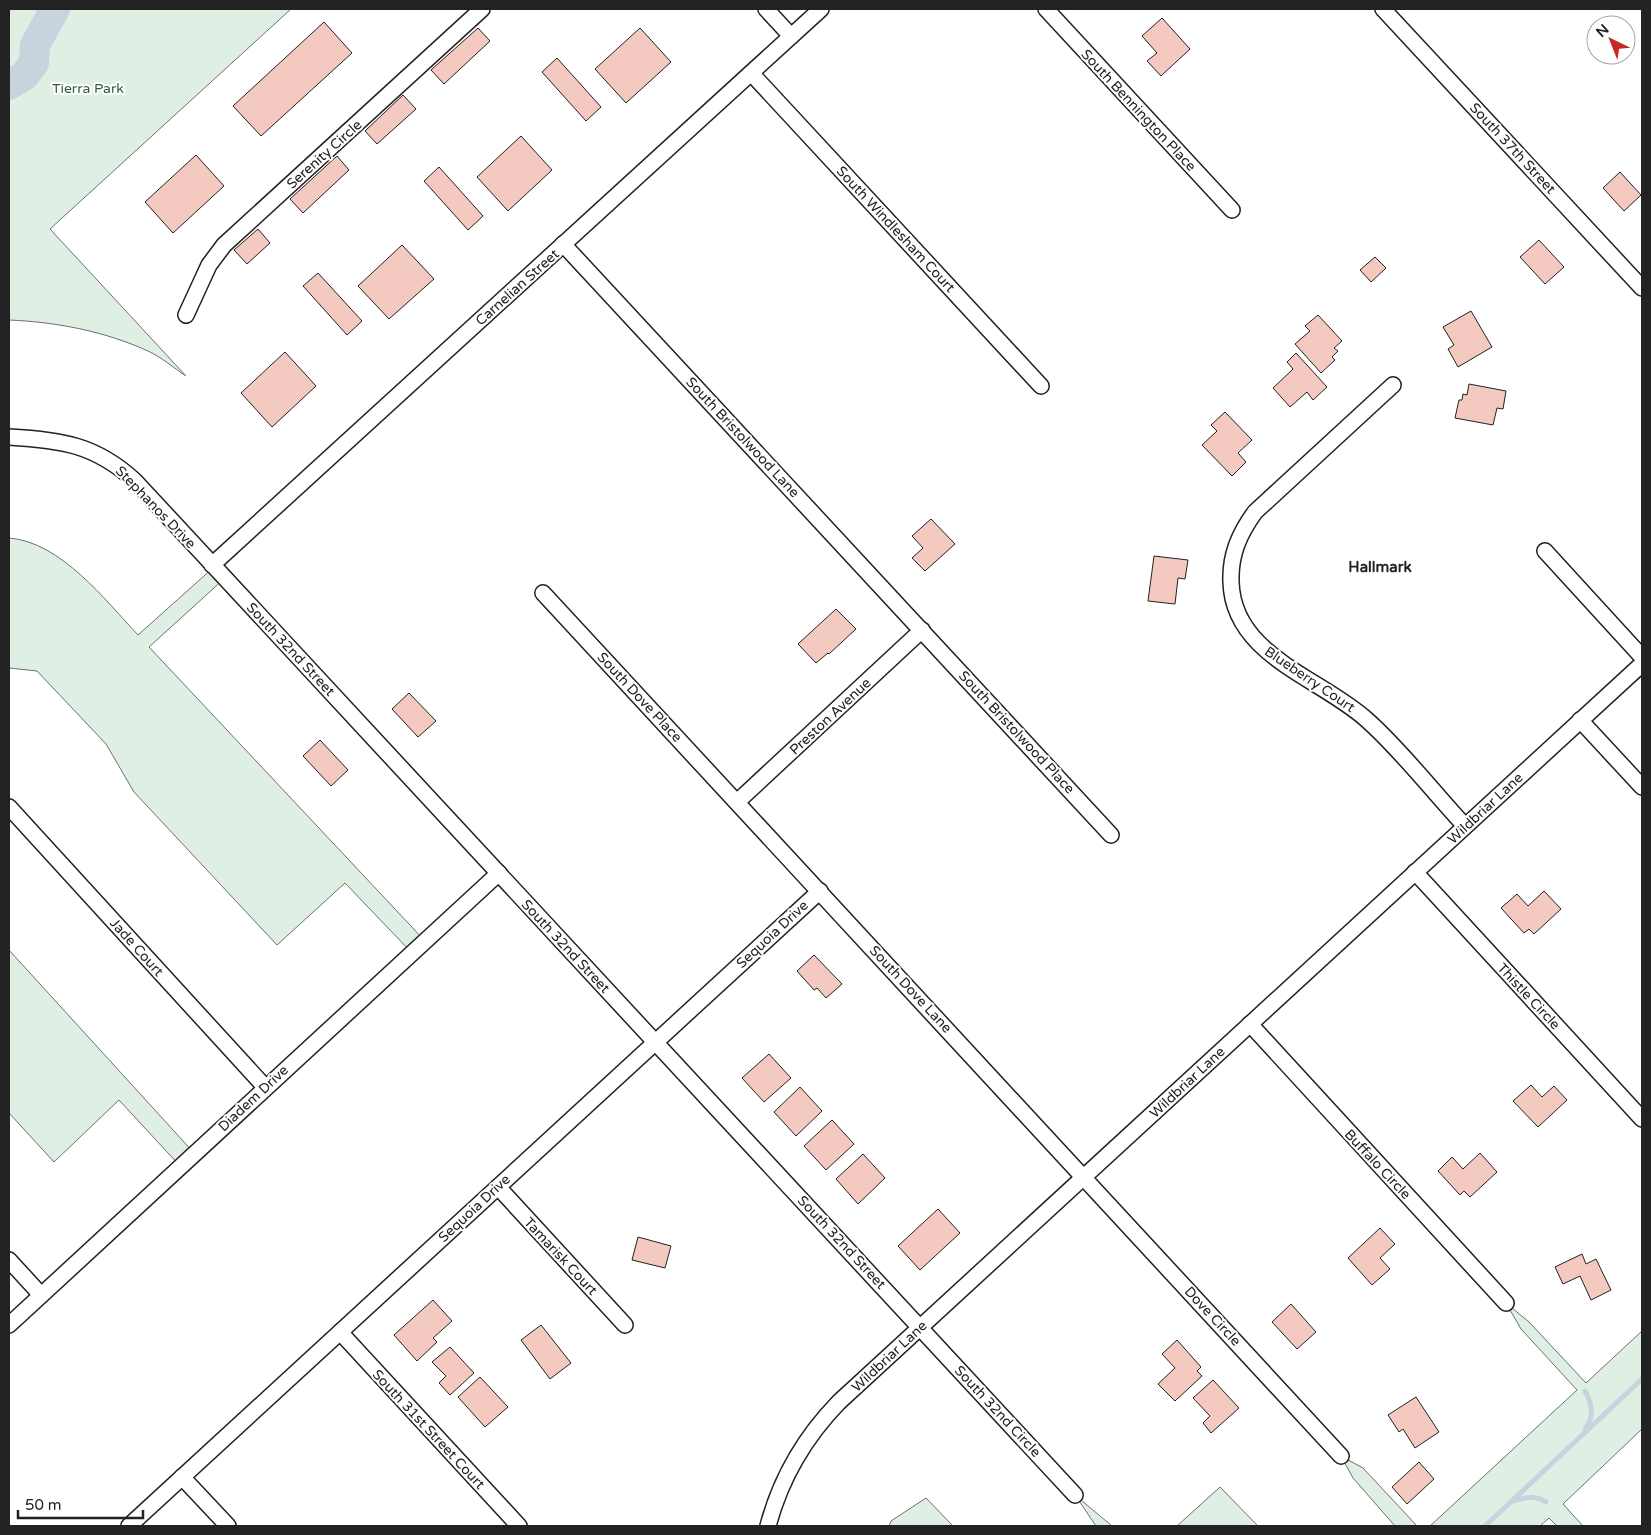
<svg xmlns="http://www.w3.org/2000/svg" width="1651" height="1535" font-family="'Varela Round',sans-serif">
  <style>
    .green { fill: #e0efe3; stroke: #6f6f6f }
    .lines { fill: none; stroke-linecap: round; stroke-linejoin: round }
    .stream { stroke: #c7d3dd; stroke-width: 5 }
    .river { stroke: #c7d3dd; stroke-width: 30 }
    .building { fill: #f3c9c0; stroke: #222 }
    .street-casing { stroke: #222; stroke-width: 18 }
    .street { stroke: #fff; stroke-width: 15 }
    .labels { text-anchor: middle; stroke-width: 4; stroke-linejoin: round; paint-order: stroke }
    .park-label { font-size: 14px; fill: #2f5e38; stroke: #fff }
    .street-label { font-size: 14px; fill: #222; stroke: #fff }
    .neighbourhood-label { font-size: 15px; font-weight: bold; fill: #222; stroke: #fff }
  </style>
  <rect width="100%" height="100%" fill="#fff"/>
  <g class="green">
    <path d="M9,9H291L50,229L186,376C174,368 161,357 148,351C104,331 56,322 9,320Z"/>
    <path d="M9,538C61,542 105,600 138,635L214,567L225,578L149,647L425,941L412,953L345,883L277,945L134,792L106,744L37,671L9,668Z"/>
    <path d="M9,950L194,1153L180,1166L119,1100L54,1162L9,1113Z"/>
    <path d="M1506,1303L1529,1322L1586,1383L1642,1331V1429L1563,1504L1583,1526H1557L1549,1518L1540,1526H1430L1577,1390L1521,1329Z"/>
    <path d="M1341,1456L1363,1468L1417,1526H1395L1353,1478Z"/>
    <path d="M1220,1487L1258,1526H1177Z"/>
    <path d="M1075,1495L1112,1526H1096Z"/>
    <path d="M926,1498L953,1526H889L891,1521Z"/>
  </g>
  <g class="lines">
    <g class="stream">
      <path d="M1585,1429C1595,1417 1592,1404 1585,1391"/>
      <path d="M1513,1501C1526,1497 1534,1495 1546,1502"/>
      <path d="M1485,1526L1642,1379"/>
    </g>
    <path class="river" d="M9,85L24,76L34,63L35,45L55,9"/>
  </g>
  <g class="building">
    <path d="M1162,18L1190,49L1161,76L1147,61L1157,53L1142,36Z"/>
    <path d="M324,22L352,53L261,136L233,106Z"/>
    <path d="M478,28L490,41L444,84L431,70Z"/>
    <path d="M640,28L671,62L626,103L595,69Z"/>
    <path d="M557,58L601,107L586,121L542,72Z"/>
    <path d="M403,95L416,109L377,144L365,131Z"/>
    <path d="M521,136L552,170L508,211L477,177Z"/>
    <path d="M196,155L224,186L173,233L145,202Z"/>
    <path d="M337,156L349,170L303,213L290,199Z"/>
    <path d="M439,167L483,216L468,230L424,181Z"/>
    <path d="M1620,172L1641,195L1624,211L1603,188Z"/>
    <path d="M258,229L270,243L247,264L234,250Z"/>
    <path d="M1539,240L1564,267L1545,284L1520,257Z"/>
    <path d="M402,245L434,279L389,319L358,286Z"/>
    <path d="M1375,257L1386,268L1371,282L1360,270Z"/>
    <path d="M318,273L362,321L347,335L303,286Z"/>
    <path d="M1471,311L1492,347L1458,367L1448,349L1454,345L1443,327Z"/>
    <path d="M1318,315L1342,341L1334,348L1338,351L1332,357L1335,360L1321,373L1295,344L1310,331L1305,326Z"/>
    <path d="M285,352L316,386L272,427L241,393Z"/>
    <path d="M1296,353L1327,387L1313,400L1307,392L1290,407L1273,388L1293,369L1287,362Z"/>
    <path d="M1469,384L1506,391L1503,409L1497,408L1493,425L1455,418L1459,400H1462L1463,394L1467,395Z"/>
    <path d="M1225,412L1252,440L1238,453L1246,462L1232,476L1202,445L1217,431L1211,425Z"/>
    <path d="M931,519L955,544L925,571L912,558L923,548L912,536Z"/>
    <path d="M1154,556L1188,560L1185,579L1178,578L1175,604L1148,601Z"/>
    <path d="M836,609L856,629L829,654L828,653L816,663L798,644Z"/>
    <path d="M409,693L436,721L418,737L392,709Z"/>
    <path d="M320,740L348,770L331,786L303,756Z"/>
    <path d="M1544,891L1561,909L1534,934L1529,929L1524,933L1501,908L1517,894L1528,906Z"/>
    <path d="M814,955L842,984L826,998L817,988L814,990L797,971Z"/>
    <path d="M769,1054L791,1078L764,1102L742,1078Z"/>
    <path d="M1531,1085L1542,1097L1554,1086L1567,1100L1538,1127L1513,1101Z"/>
    <path d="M800,1087L822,1111L796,1136L774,1112Z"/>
    <path d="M832,1120L854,1144L826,1170L804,1146Z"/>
    <path d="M1480,1153L1497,1172L1470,1197L1464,1191L1460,1195L1438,1171L1452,1157L1463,1169Z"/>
    <path d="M863,1154L885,1178L858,1204L836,1179Z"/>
    <path d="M938,1209L960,1233L920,1270L898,1246Z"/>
    <path d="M1380,1228L1395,1244L1380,1258L1390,1269L1372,1285L1348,1258Z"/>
    <path d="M638,1237L671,1246L665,1268L632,1260Z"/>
    <path d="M1582,1254L1586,1264L1596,1259L1611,1290L1591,1300L1580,1276L1563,1284L1555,1267Z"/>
    <path d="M433,1300L452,1321L433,1338L437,1342L417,1361L394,1335Z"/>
    <path d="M1291,1304L1316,1332L1297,1349L1272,1322Z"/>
    <path d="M541,1325L571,1363L550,1379L521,1340Z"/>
    <path d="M1177,1340L1201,1367L1197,1371L1202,1376L1175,1401L1158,1384L1175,1368L1162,1354Z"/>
    <path d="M450,1347L474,1373L450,1395L439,1383L446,1376L432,1362Z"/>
    <path d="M480,1377L508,1407L485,1427L458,1397Z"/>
    <path d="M1213,1380L1239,1408L1211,1433L1203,1423L1210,1416L1193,1398Z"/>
    <path d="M1416,1397L1439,1432L1415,1448L1403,1429L1399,1432L1388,1415Z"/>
    <path d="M1419,1462L1434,1479L1407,1504L1392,1487Z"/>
  </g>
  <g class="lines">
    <defs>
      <g id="street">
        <path d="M766,9L791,36"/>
        <path d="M1046,9L1232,210"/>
        <path d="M1383,9L1642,288"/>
        <path d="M751,73L1041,386"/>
        <path d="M563,244L1111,835"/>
        <path d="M186,315L209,265L224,245L482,9"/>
        <path d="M1393,385L1255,512C1239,534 1230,555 1231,582C1233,656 1321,678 1367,720C1401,750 1434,793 1465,826"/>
        <path d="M9,437C60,440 95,444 135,481L1075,1495"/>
        <path d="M1545,551L1642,657"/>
        <path d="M212,565L821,9"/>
        <path d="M543,593L1341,1456"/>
        <path d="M1580,720L1642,787"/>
        <path d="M737,802L922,630"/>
        <path d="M9,807L265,1087"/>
        <path d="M1415,872L1642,1119"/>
        <path d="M1250,1024L1506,1303"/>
        <path d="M498,1187L625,1325"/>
        <path d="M9,1260L41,1295"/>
        <path d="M9,1325L499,873"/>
        <path d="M340,1332L519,1526"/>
        <path d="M182,1477L228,1526"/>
        <path d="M129,1526L820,891"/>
        <path d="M768,1526C781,1477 804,1438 839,1402L1642,664"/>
      </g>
    </defs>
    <use href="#street" class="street-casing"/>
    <use href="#street" class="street"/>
  </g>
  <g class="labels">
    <g class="park-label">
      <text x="88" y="93">Tierra Park</text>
    </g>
    <g class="street-label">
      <text transform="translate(1139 110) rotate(47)" y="5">South Bennington Place</text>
      <text transform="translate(1513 148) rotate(47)" y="5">South 37th Street</text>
      <text transform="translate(324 154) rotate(-42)" y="5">Serenity Circle</text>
      <text transform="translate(896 229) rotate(47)" y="5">South Windlesham Court</text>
      <text transform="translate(517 287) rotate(-42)" y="5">Carnelian Street</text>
      <text transform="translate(743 437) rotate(47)" y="5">South Bristolwood Lane</text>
      <text transform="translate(156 507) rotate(46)" y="5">Stephanos Drive</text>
      <text transform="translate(291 649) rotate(47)" y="5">South 32nd Street</text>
      <text transform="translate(1310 679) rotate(34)" y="5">Blueberry Court</text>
      <text transform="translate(640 697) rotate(47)" y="5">South Dove Place</text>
      <text transform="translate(830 716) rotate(-43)" y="5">Preston Avenue</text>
      <text transform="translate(1017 732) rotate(47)" y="5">South Bristolwood Place</text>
      <text transform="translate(1485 808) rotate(-43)" y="5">Wildbriar Lane</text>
      <text transform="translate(772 934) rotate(-43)" y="5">Sequoia Drive</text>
      <text transform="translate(566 946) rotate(47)" y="5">South 32nd Street</text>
      <text transform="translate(137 947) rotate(48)" y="5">Jade Court</text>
      <text transform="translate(911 989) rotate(47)" y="5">South Dove Lane</text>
      <text transform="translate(1529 996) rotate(47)" y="5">Thistle Circle</text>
      <text transform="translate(1187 1082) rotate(-43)" y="5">Wildbriar Lane</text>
      <text transform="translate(253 1098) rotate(-43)" y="5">Diadem Drive</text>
      <text transform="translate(1378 1164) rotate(47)" y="5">Buffalo Circle</text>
      <text transform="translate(474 1208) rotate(-43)" y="5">Sequoia Drive</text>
      <text transform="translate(842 1242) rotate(47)" y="5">South 32nd Street</text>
      <text transform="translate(561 1256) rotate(47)" y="5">Tamarisk Court</text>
      <text transform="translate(1213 1316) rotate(47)" y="5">Dove Circle</text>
      <text transform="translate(889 1356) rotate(-43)" y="5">Wildbriar Lane</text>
      <text transform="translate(998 1411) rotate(47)" y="5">South 32nd Circle</text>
      <text transform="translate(429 1429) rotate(47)" y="5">South 31st Street Court</text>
    </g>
    <g class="neighbourhood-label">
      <text x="1380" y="572">Hallmark</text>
    </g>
  </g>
  <rect width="1651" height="1535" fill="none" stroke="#222222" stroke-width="20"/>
  <g transform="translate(1611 40) rotate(317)"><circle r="24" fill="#ffffff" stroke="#a7a7a7"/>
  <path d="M0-4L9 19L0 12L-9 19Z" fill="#c62828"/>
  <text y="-8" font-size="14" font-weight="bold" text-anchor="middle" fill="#222222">N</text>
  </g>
  <path d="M18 1510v8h125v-8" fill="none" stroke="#222222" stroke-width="2.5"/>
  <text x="25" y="1510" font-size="15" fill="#222222" stroke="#ffffff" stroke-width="4" paint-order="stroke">50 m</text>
</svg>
